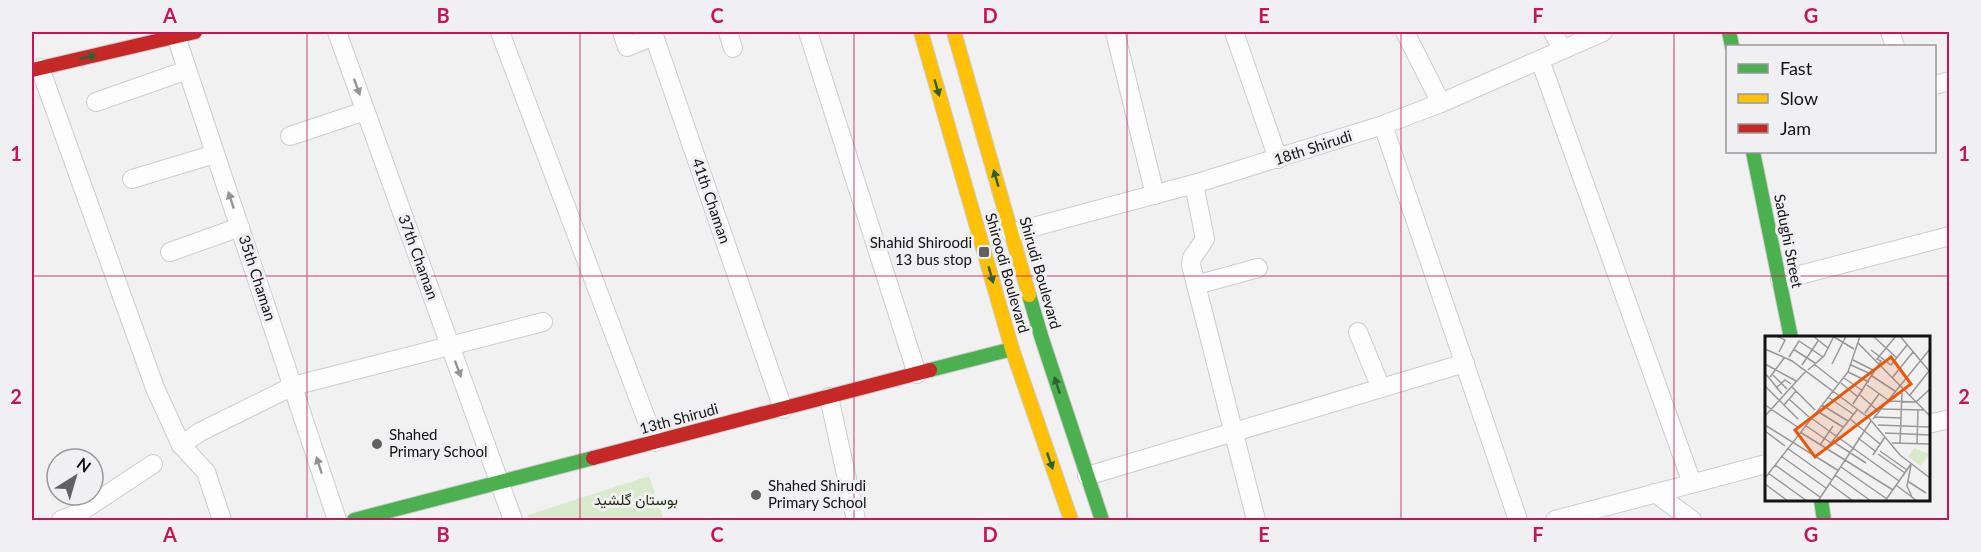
<svg xmlns="http://www.w3.org/2000/svg" width="1981" height="552" font-family="Lato,Vazirmatn,sans-serif">
  <style>
    .green { fill: #d9e9cb }
    .lines { fill: none; stroke-linecap: round; stroke-linejoin: round }
    .street-casing { stroke: #cdcdce; stroke-width: 20 }
    .fast-casing { stroke: #cdcdce; stroke-width: 16 }
    .slow-casing { stroke: #cdcdce; stroke-width: 16 }
    .jam-casing { stroke: #cdcdce; stroke-width: 16 }
    .street { stroke: #fdfdfd; stroke-width: 18 }
    .fast { stroke: #4caf50; stroke-width: 14 }
    .slow { stroke: #ffc107; stroke-width: 14 }
    .jam { stroke: #c62828; stroke-width: 14 }
    .oneway { fill: #306132 }
    .oneway2 { fill: #949494 }
    .grid { fill: none; stroke: #c2185b; stroke-width: 1.5; stroke-opacity: 0.55 }
    .poi-dot { fill: #616162; stroke: #f0f0f3; stroke-width: 2 }
    .labels { text-anchor: middle; stroke-width: 6; stroke-linejoin: round; paint-order: stroke }
    .street-label { font-size: 15px; fill: #131314; stroke: #f0f0f3 }
    .poi-label { font-size: 15px; fill: #131314; stroke: #f0f0f3; text-anchor: start }
    .park-label { font-size: 15px; fill: #202f0e; stroke: #f0f0f3 }
    .inset-road { fill: none; stroke: #989899; stroke-width: 1.5 }
    .view { fill: #e8590c; fill-opacity: 0.15; stroke: #e8590c; stroke-width: 3 }
    .inset-edge { fill: none; stroke: #131314; stroke-width: 3 }
    .neatline { fill: none; stroke: #c2185b; stroke-width: 2 }
    .grid-label { font-size: 20px; text-anchor: middle; font-weight: bold; fill: #c2185b }
  </style>
  <rect width="100%" height="100%" fill="#f1f1f2"/>
  <path class="green" d="M649,476L664,520H529L528,515Z"/>
  <g class="lines">
    <defs>
      <g id="street">
        <path d="M337,32L513,520"/>
        <path d="M500,32L655,442"/>
        <path d="M622,32L627,47L654,36L783,409"/>
        <path d="M728,32L733,48"/>
        <path d="M808,32L917,374"/>
        <path d="M1115,32L1155,195"/>
        <path d="M1234,32L1278,159"/>
        <path d="M1405,32L1441,103"/>
        <path d="M1553,32L1562,49"/>
        <path d="M1890,32L1895,46"/>
        <path d="M176,36L337,520"/>
        <path d="M1540,60L1692,483"/>
        <path d="M40,68L155,388L181,445L206,472L222,520"/>
        <path d="M1934,85L1950,81"/>
        <path d="M96,102L187,70"/>
        <path d="M1383,125L1518,520"/>
        <path d="M290,136L365,111"/>
        <path d="M132,179L215,154"/>
        <path d="M1194,184L1205,239L1192,258L1191,265L1256,520"/>
        <path d="M1011,233L1194,184L1383,125L1441,103L1603,32"/>
        <path d="M170,252L240,227"/>
        <path d="M1780,280L1950,236"/>
        <path d="M1196,285L1258,268"/>
        <path d="M1358,332L1381,388"/>
        <path d="M829,397L856,520"/>
        <path d="M1928,424L1950,419"/>
        <path d="M181,445L200,432L293,386L543,322"/>
        <path d="M1087,476L1465,363"/>
        <path d="M1655,493L1692,520"/>
        <path d="M61,520L79,513L153,464"/>
        <path d="M1555,520L1766,464"/>
      </g>
      <g id="fast">
        <path d="M1729,32L1732,46"/>
        <path d="M1753,152L1791,338"/>
        <path d="M1029,295L1042,339L1102,520"/>
        <path d="M930,370L1012,349"/>
        <path d="M1821,500L1824,520"/>
        <path d="M354,520L593,458"/>
      </g>
      <g id="slow">
        <path d="M921,32L1012,349L1071,520"/>
        <path d="M954,32L1029,295"/>
      </g>
      <g id="jam">
        <path d="M32,70L195,32"/>
        <path d="M593,458L930,370"/>
      </g>
    </defs>
    <use href="#street" class="street-casing"/>
    <use href="#fast" class="fast-casing"/>
    <use href="#slow" class="slow-casing"/>
    <use href="#jam" class="jam-casing"/>
    <use href="#street" class="street"/>
    <use href="#fast" class="fast"/>
    <use href="#slow" class="slow"/>
    <use href="#jam" class="jam"/>
  </g>
  <defs><path id="oneway-solid" d="M-6-.8H1V-3.2L6.5 0L1 3.2V.8H-6Z" transform="scale(1.5)"/></defs>
  <g class="oneway">
    <use href="#oneway-solid" transform="translate(88 57) rotate(-13)"/>
    <use href="#oneway-solid" transform="translate(937 88) rotate(74)"/>
    <use href="#oneway-solid" transform="translate(996 178) rotate(-106)"/>
    <use href="#oneway-solid" transform="translate(991 275) rotate(74)"/>
    <use href="#oneway-solid" transform="translate(1057 385) rotate(-108)"/>
    <use href="#oneway-solid" transform="translate(1050 461) rotate(71)"/>
  </g>
  <g class="oneway2">
    <use href="#oneway-solid" transform="translate(357 87) rotate(70)"/>
    <use href="#oneway-solid" transform="translate(231 200) rotate(-108)"/>
    <use href="#oneway-solid" transform="translate(458 369) rotate(70)"/>
    <use href="#oneway-solid" transform="translate(319 465) rotate(-108)"/>
  </g>
  <path class="grid" d="M307,32V520M580,32V520M854,32V520M1127,32V520M1401,32V520M1674,32V520M32,276H1950"/>
  <g class="poi-dot">
    <rect x="978" y="246" width="12" height="12" rx="3"/>
    <circle cx="377" cy="444" r="6"/>
    <circle cx="756" cy="495" r="6"/>
  </g>
  <g class="labels">
    <g class="street-label">
      <text transform="translate(1313 148) rotate(-18)" y="5">18th Shirudi</text>
      <text transform="translate(711 201) rotate(71)" y="5">41th Chaman</text>
      <text transform="translate(1788 241) rotate(79)" y="5">Sadughi Street</text>
      <text transform="translate(418 257) rotate(70)" y="5">37th Chaman</text>
      <text transform="translate(1007 273) rotate(74)" y="5">Shiroodi Boulevard</text>
      <text transform="translate(1040 273) rotate(74)" y="5">Shirudi Boulevard</text>
      <text transform="translate(257 278) rotate(72)" y="5">35th Chaman</text>
      <text transform="translate(679 419) rotate(-15)" y="5">13th Shirudi</text>
    </g>
    <g class="poi-label">
      <text x="972" y="248" text-anchor="end">Shahid Shiroodi<tspan x="972" dy="17">13 bus stop</tspan></text>
      <text x="389" y="440">Shahed<tspan x="389" dy="17">Primary School</tspan></text>
      <text x="768" y="491">Shahed Shirudi<tspan x="768" dy="17">Primary School</tspan></text>
    </g>
    <g class="park-label">
      <text x="636" y="505">بوستان گلشید</text>
    </g>
  </g>
  <g transform="translate(1765 336)">
    <rect width="165" height="165" fill="#f1f1f2"/>
    <path d="M149,112L164,118L156,130L143,121Z" fill="#d9e9cb"/>
    <path class="inset-road" d="M12,0L20,4L14,16M48,0L63,12M108,0L132,22M135,0L165,36M69,1L89,13M93,7L165,80M0,13L27,25L104,82L135,119L165,142M28,13L50,27M106,14L126,29L142,9M24,21L34,5L58,21M88,24L110,35M0,28L31,45M49,28L73,47M67,28L81,0M37,29L53,5M86,29L108,39M43,34L59,20L69,0M83,36L104,46M0,37L17,58M8,39L22,53M107,40L130,55M5,41L19,22M79,42L98,55M127,42L148,16M76,47L93,61M102,49L123,64M0,50L33,83M26,50L50,74M11,52L20,44L26,48M95,59L114,76M145,59L164,35M63,61L88,78M24,63L44,81M123,65L151,66L165,53M88,68L116,25L112,23L131,0M0,69L34,92M19,69L31,55M57,69L83,85M117,73L159,74M52,75L78,91M100,77L114,58M0,80L41,35M110,81L136,82M46,82L134,145M85,83L115,108M108,83L165,13M0,89L74,135M40,89L66,107M113,89L165,91M0,95L20,110M35,96L128,154M120,97L165,99M93,102L110,115M67,105L101,127M127,107L165,108M135,107L137,57M152,107L153,74M55,109L68,90M22,112L67,144M62,112L92,74M115,115L142,134M113,118L140,137M108,119L120,101M16,120L61,152M10,129L55,161M146,129L142,150L147,161M76,131L122,163M3,137L42,165M70,139L106,165M0,142L83,36L95,0M144,146L161,157M0,148L23,165M65,148L88,165M131,149L152,165M53,165L106,85M120,165L146,128"/>
    <path class="view" d="M126,21L146,48L50,121L30,94Z"/>
    <rect width="165" height="165" class="inset-edge"/>
  </g>
  <rect width="1981" height="552" fill="none" stroke="#f0f0f3" stroke-width="66"/>
  <rect x="1726" y="45" width="210" height="108" fill="#f0f0f3" stroke="#98989a" stroke-width="1.5"/>
  <rect x="1738" y="64" width="30" height="9" fill="#4caf50" stroke="#98989a" stroke-width="1.5"/>
  <text x="1780" y="75" font-size="18" fill="#131314">Fast</text>
  <rect x="1738" y="94" width="30" height="9" fill="#ffc107" stroke="#98989a" stroke-width="1.5"/>
  <text x="1780" y="105" font-size="18" fill="#131314">Slow</text>
  <rect x="1738" y="124" width="30" height="9" fill="#c62828" stroke="#98989a" stroke-width="1.5"/>
  <text x="1780" y="135" font-size="18" fill="#131314">Jam</text>
  <g transform="translate(75 477) rotate(37)"><circle r="28" fill="#f0f0f3" stroke="#98989a" stroke-width="1.5"/>
  <path d="M0-4.5L10 22L0 15L-10 22Z" fill="#616162"/>
  <text y="-9" font-size="16" font-weight="bold" text-anchor="middle" fill="#131314">N</text>
  </g>
  <rect x="33" y="33" width="1915" height="486" class="neatline"/>
  <g class="grid-label">
    <text x="170" y="23">A</text>
    <text x="443" y="23">B</text>
    <text x="717" y="23">C</text>
    <text x="990" y="23">D</text>
    <text x="1264" y="23">E</text>
    <text x="1538" y="23">F</text>
    <text x="1811" y="23">G</text>
    <text x="16" y="161">1</text>
    <text x="1964" y="161">1</text>
    <text x="16" y="404">2</text>
    <text x="1964" y="404">2</text>
    <text x="170" y="542">A</text>
    <text x="443" y="542">B</text>
    <text x="717" y="542">C</text>
    <text x="990" y="542">D</text>
    <text x="1264" y="542">E</text>
    <text x="1538" y="542">F</text>
    <text x="1811" y="542">G</text>
  </g>
</svg>
